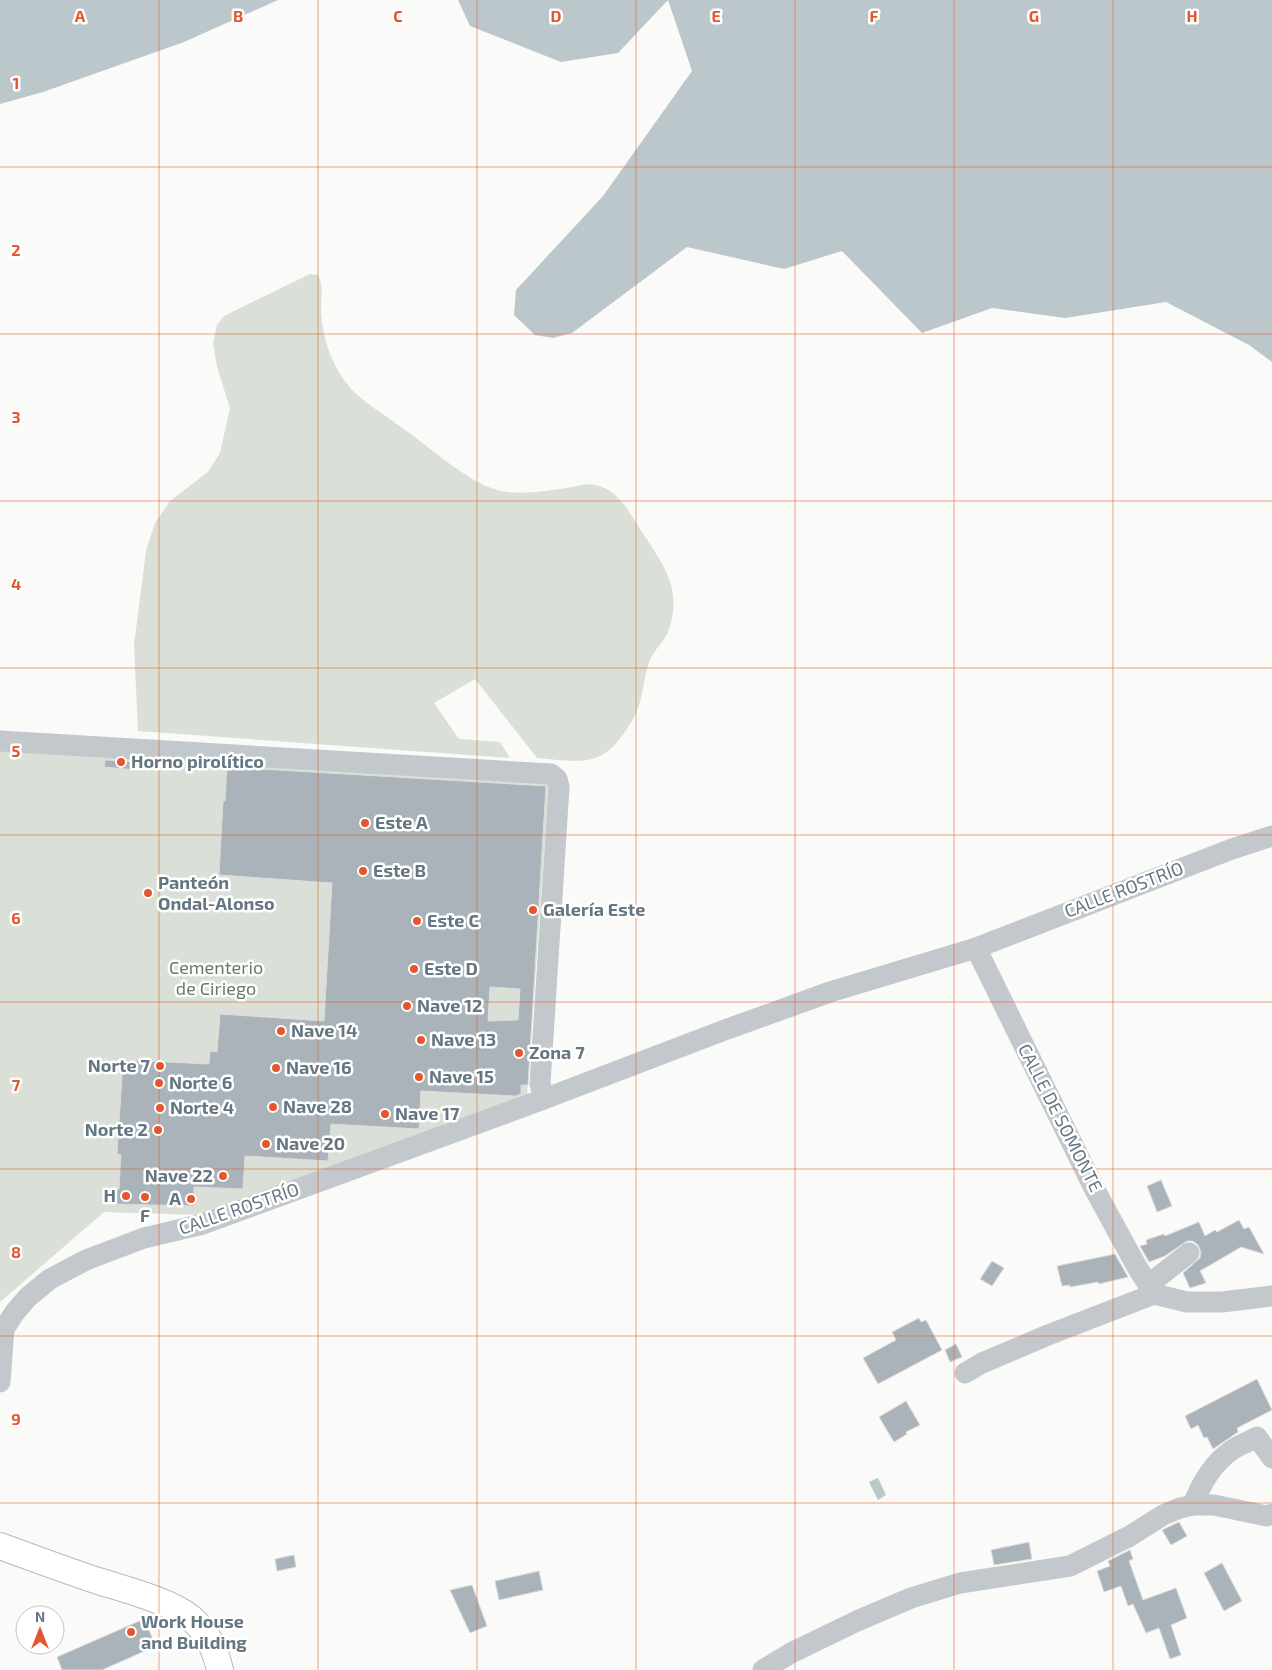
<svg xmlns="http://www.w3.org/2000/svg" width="1272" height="1670" font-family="'Exo 2',sans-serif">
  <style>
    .green { fill: #dadfd7 }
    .water { fill: #bbc7cb }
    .building { fill: #aab3b9; stroke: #dcdcda; fill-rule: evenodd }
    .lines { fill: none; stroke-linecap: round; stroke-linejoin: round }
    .major-casing { stroke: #b5babe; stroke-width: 28 }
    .minor { stroke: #c3c8cc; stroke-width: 21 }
    .major { stroke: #fff; stroke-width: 26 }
    .grid { fill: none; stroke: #e4572e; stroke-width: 1; stroke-opacity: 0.55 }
    .poi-dot { fill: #e4572e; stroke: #fff; stroke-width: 2 }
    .labels { text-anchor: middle; stroke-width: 5; stroke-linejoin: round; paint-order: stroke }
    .poi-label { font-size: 18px; font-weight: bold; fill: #657683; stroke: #fff; text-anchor: start }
    .street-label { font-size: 18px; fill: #657683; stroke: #fff }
    .park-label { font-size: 18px; fill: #687a64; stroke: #fff }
    .grid-label { font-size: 16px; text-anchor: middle; font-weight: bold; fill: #e4572e; stroke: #fff; stroke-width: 5; stroke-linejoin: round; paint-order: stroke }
  </style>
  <rect width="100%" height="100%" fill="#fafaf8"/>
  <g class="green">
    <path d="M310,274L318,275C324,286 321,297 321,309C322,339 333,370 354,392C370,407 391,419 408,432C431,449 461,475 486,486C511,498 545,491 572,487C579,486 588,483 595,485C615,488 627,508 637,524C660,561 685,587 668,632C663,643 653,651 649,662C643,680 643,702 633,719C605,767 589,763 537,758L475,679L434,703L459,739L500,742L510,758L138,731L134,645L146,551L155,523L170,501L208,472L220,453L230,408L217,367L213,343L217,325L224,316Z"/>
    <path d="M0,747L549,783L527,1096L201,1215L104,1212L0,1302Z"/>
  </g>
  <g class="water">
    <path d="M0,0H278L184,42L43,92L0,104Z"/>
    <path d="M458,0H1272V362L1249,345L1166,302L1065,318L992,308L922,333L842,251L784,269L687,247L572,333L553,338L535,335L514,315L516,290L603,196L692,71L668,0L618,53L561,62L470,26Z"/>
    <path d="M878,1478L886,1495L878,1500L869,1482Z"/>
  </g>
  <g class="building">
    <path d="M105,760L137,762V770L104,767Z"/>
    <path d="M227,767L546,786L528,1085H521V1094L515,1096L421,1091L419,1129L331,1124L328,1161L245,1156L243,1189L194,1187V1206L114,1204V1189H119L120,1169L121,1155L117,1154L123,1060L209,1064L210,1051L217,1052L220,1014L324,1021L332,883L219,875L223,801H225ZM490,987L520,989L518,1020L488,1021Z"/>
    <path d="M1161,1180L1172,1206L1157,1212L1147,1186Z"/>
    <path d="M1239,1220L1244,1229L1249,1227L1264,1254L1241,1247L1200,1271L1206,1283L1190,1288L1183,1273L1200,1258L1201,1252L1198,1245L1193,1241H1187L1165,1256L1149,1262L1140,1246L1147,1244L1146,1240L1164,1234L1165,1236L1199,1222L1205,1236L1215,1230L1217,1232Z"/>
    <path d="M1115,1254L1128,1277L1099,1284L1098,1282L1070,1287V1285L1062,1286L1057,1266Z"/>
    <path d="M992,1261L1004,1268L992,1286L980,1279Z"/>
    <path d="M919,1318L921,1322L926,1320L942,1350L878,1384L863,1358L896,1340L892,1332Z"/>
    <path d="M956,1344L962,1357L950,1362L945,1350Z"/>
    <path d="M1257,1379L1272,1410L1237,1428L1238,1432L1213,1449L1207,1437L1204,1438L1198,1425L1191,1429L1185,1416Z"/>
    <path d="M906,1401L920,1425L906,1432L907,1434L894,1442L879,1417Z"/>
    <path d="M1179,1522L1187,1536L1171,1545L1162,1530Z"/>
    <path d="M1029,1542L1032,1559L994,1565L991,1550Z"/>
    <path d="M1130,1550L1133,1559L1129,1561L1143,1600L1176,1588L1187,1618L1171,1625L1181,1655L1170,1659L1159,1628L1146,1633L1133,1604L1128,1606L1121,1586L1104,1592L1097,1571L1110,1566L1108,1561Z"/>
    <path d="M294,1555L296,1567L277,1571L275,1559Z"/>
    <path d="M1222,1563L1242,1601L1224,1611L1204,1573Z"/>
    <path d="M539,1571L543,1590L499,1600L495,1581Z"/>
    <path d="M472,1585L487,1626L470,1633L450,1590Z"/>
    <path d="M144,1619L156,1646L102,1670H62L57,1657Z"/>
  </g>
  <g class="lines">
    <defs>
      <path id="major" d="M0,1546C33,1558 65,1570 98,1581C124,1589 174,1602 193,1620C208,1633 216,1652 220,1670"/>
    </defs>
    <use href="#major" class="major-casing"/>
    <g class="minor">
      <path d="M0,741L551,774L557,779L559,787L540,1084L544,1099"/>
      <path d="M976,948L1095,1190L1137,1267L1154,1294"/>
      <path d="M1148,1285L1189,1253"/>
      <path d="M965,1373L982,1363L1048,1335L1154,1294L1187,1302H1222L1272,1296"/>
      <path d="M0,1382L4,1329L15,1312L28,1297L50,1279L86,1260L144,1238L203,1224L544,1099L722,1031L830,992L976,948L1232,849L1272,836"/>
      <path d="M1193,1505C1201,1483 1212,1464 1232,1450C1239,1445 1249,1442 1257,1437L1272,1458"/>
      <path d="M763,1670L791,1653L857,1621L911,1598L960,1583L1070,1566L1130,1536L1163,1515L1180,1508L1193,1505H1214L1267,1516L1272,1514"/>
    </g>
    <use href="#major" class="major"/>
  </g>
  <path class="grid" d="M159,0V1670M318,0V1670M477,0V1670M636,0V1670M795,0V1670M954,0V1670M1113,0V1670M0,167H1272M0,334H1272M0,501H1272M0,668H1272M0,835H1272M0,1002H1272M0,1169H1272M0,1336H1272M0,1503H1272"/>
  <g class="poi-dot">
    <circle cx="121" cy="762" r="5"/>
    <circle cx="365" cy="823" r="5"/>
    <circle cx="363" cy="871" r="5"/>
    <circle cx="148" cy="893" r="5"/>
    <circle cx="533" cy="910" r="5"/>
    <circle cx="417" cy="921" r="5"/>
    <circle cx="414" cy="969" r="5"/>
    <circle cx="407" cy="1006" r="5"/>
    <circle cx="281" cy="1031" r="5"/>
    <circle cx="421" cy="1040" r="5"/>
    <circle cx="519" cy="1053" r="5"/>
    <circle cx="160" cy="1066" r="5"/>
    <circle cx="276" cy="1068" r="5"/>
    <circle cx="419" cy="1077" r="5"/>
    <circle cx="159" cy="1083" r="5"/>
    <circle cx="273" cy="1107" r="5"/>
    <circle cx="160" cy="1108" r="5"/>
    <circle cx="385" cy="1114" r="5"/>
    <circle cx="158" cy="1130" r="5"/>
    <circle cx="266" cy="1144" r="5"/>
    <circle cx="223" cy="1176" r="5"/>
    <circle cx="126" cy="1196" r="5"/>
    <circle cx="145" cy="1197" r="5"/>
    <circle cx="191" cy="1199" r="5"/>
    <circle cx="131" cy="1632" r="5"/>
  </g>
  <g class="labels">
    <g class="poi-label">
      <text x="131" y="768">Horno pirolítico</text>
      <text x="375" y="829">Este A</text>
      <text x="373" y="877">Este B</text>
      <text x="158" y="889">Panteón<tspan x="158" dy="21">Ondal-Alonso</tspan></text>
      <text x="543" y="916">Galería Este</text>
      <text x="427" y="927">Este C</text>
      <text x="424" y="975">Este D</text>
      <text x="417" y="1012">Nave 12</text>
      <text x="291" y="1037">Nave 14</text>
      <text x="431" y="1046">Nave 13</text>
      <text x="529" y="1059">Zona 7</text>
      <text x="150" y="1072" text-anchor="end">Norte 7</text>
      <text x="286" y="1074">Nave 16</text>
      <text x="429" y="1083">Nave 15</text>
      <text x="169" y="1089">Norte 6</text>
      <text x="283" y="1113">Nave 28</text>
      <text x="170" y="1114">Norte 4</text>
      <text x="395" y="1120">Nave 17</text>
      <text x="148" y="1136" text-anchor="end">Norte 2</text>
      <text x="276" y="1150">Nave 20</text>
      <text x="213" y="1182" text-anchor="end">Nave 22</text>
      <text x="116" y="1202" text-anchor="end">H</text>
      <text x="181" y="1205" text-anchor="end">A</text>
      <text x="145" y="1222" text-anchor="middle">F</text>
      <text x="141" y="1628">Work House<tspan x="141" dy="21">and Building</tspan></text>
    </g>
    <g class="street-label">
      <text transform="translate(1124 890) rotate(-21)" y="6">CALLE ROSTRÍO</text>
      <text transform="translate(1060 1118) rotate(63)" y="6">CALLE DE SOMONTE</text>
      <text transform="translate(239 1209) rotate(-19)" y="6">CALLE ROSTRÍO</text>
    </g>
    <g class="park-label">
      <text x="216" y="974">Cementerio<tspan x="216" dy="21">de Ciriego</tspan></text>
    </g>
  </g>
  <g class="grid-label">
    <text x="80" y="22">A</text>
    <text x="238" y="22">B</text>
    <text x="398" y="22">C</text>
    <text x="556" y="22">D</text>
    <text x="716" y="22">E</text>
    <text x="874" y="22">F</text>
    <text x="1034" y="22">G</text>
    <text x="1192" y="22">H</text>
    <text x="16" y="89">1</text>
    <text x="16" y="256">2</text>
    <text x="16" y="423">3</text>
    <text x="16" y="590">4</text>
    <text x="16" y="757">5</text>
    <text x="16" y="924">6</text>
    <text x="16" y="1091">7</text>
    <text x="16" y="1258">8</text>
    <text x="16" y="1425">9</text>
  </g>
  <g transform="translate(40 1630)"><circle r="24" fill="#ffffff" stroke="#c1c8cd"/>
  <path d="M0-4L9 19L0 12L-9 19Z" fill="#e4572e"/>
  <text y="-8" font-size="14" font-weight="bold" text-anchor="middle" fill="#657683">N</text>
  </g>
</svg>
